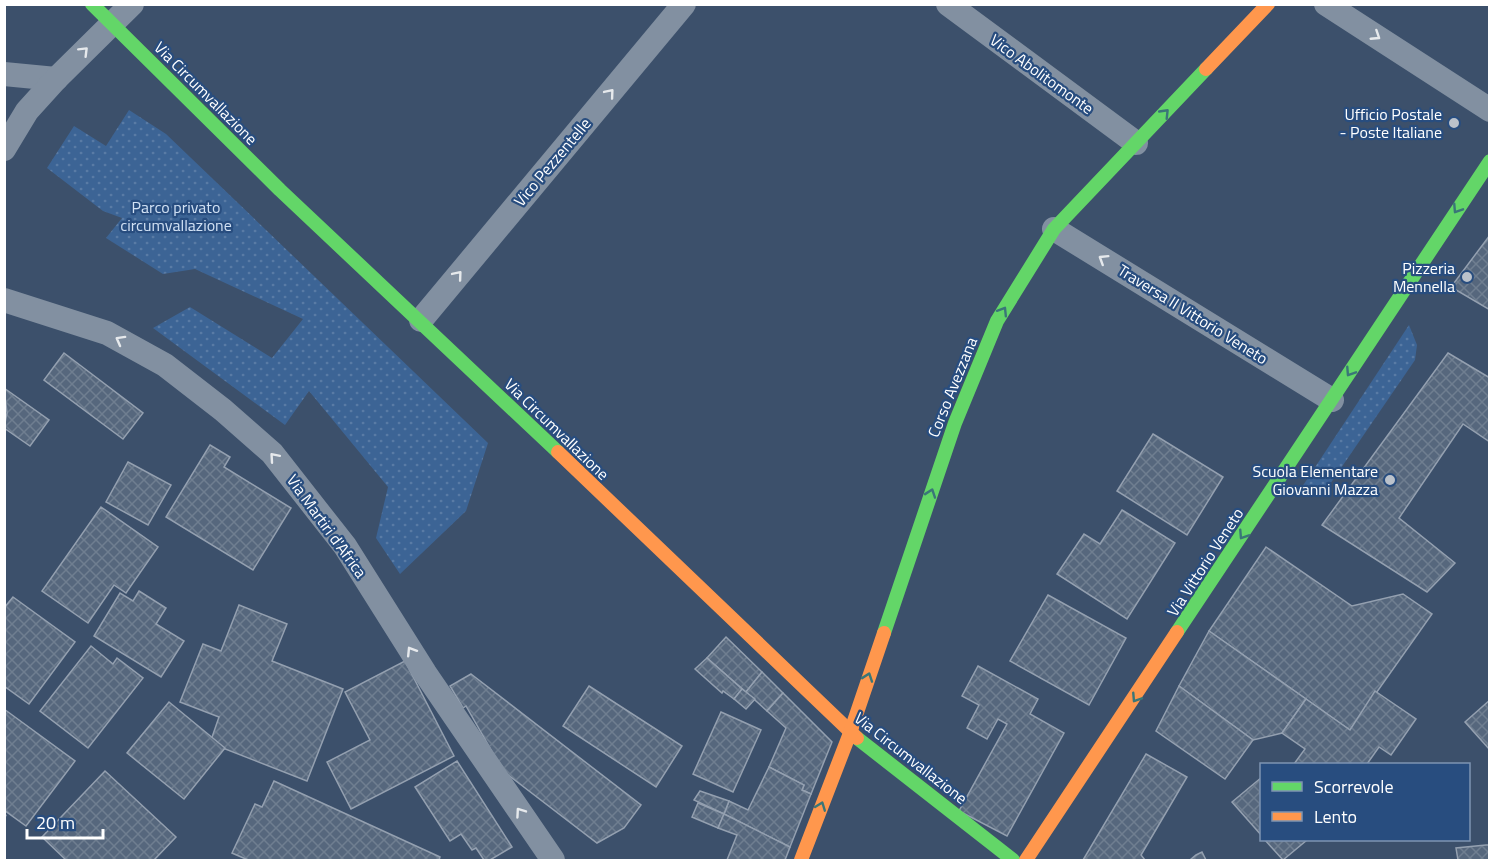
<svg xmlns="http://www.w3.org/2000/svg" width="1494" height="865" font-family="'Titillium Web',sans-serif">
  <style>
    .grass { fill: url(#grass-dots) }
    .building { fill: url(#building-cross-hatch); stroke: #94a0b0; stroke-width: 1.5 }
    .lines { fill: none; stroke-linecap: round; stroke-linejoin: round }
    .street { stroke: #8290a1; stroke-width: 24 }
    .fast { stroke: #63d668; stroke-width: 14 }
    .slow { stroke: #ff974d; stroke-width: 14 }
    .rail { stroke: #8290a1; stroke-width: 4.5; stroke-dasharray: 10 4.5; stroke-linecap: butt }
    .oneway { stroke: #e6e9ec }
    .oneway2 { stroke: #3a7678 }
    .poi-dot { fill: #bbc2cb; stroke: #284d7f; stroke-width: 2 }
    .labels { text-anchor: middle; stroke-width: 4.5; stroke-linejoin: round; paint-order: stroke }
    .street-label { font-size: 16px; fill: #fff; stroke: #284d7f }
    .poi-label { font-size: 16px; fill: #fff; stroke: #284d7f; text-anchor: end }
    .park-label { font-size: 16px; fill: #d1e1f4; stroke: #284d7f }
  </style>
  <defs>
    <pattern id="grass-dots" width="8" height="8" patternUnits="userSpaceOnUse" patternTransform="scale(1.5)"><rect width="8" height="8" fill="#3c6495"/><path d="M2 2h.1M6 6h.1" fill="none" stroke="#597ba5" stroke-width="1.8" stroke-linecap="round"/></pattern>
    <pattern id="building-cross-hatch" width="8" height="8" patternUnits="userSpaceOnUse" patternTransform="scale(1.5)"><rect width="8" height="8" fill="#56677d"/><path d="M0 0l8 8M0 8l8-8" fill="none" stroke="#6f7e90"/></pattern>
  </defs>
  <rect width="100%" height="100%" fill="#3c506b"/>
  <g class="grass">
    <path d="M129,110L166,134L488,443L466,511L400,574L376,538L388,487L309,391L285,425L153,328L190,307L272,358L303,319L195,269L163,274L106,238L122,218L103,211L47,168L74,126L106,146Z"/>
    <path d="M1409,325L1417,345L1415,360L1328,487L1300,490Z"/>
  </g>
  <g class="building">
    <path d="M1490,235V310L1451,287Z"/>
    <path d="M64,353L143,413L123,439L44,380Z"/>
    <path d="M1448,353L1490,378V442L1463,424L1399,518L1455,563L1427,592L1322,525Z"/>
    <path d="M4,388L49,420L30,446L4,428L7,413Z"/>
    <path d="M1153,434L1223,477L1187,535L1117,491Z"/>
    <path d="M210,445L230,457L224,467L291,508L253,570L166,517Z"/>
    <path d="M128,462L171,485L148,525L106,502Z"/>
    <path d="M101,507L158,547L126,593L114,585L88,623L42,591Z"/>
    <path d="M1122,510L1175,543L1127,619L1057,574L1084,534L1100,544Z"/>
    <path d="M1266,547L1352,606L1403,594L1432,614L1350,730L1209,631Z"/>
    <path d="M139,591L166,608L156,624L184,641L161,677L94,636L120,593L133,601Z"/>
    <path d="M1048,595L1126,638L1089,705L1010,661Z"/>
    <path d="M13,597L75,642L29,704L4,686V608Z"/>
    <path d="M239,605L287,624L272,661L343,689L307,781L210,743L219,717L180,702L203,644L221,651Z"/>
    <path d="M1209,631L1306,699L1282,733L1253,740L1179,686Z"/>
    <path d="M726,637L762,672L746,692L707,658Z"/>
    <path d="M91,646L113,664L117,658L143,678L88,748L40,711Z"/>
    <path d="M707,658L742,689L734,699L723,691L722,693L695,669Z"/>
    <path d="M405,661L454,756L351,809L327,762L370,740L345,692Z"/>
    <path d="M978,666L1038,699L1030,714L1064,733L1007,836L959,811L1007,724L998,719L987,739L967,728L979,705L962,696Z"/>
    <path d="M762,672L783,693L767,711L746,692Z"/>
    <path d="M471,674L641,805L624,828L597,843L503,771L466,706L463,708L450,686Z"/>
    <path d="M589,686L682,746L656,787L563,726Z"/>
    <path d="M1179,686L1253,740L1225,779L1156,731Z"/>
    <path d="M742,689L755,699L746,709L734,699Z"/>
    <path d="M1375,691L1416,719L1391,755L1379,747L1367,764H1294L1305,749L1282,733L1306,699L1350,730Z"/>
    <path d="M783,693L832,742L811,794L802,790L804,785L769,767L786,728L767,711Z"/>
    <path d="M1490,700V750L1465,722Z"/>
    <path d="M169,702L225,748L184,799L127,753Z"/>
    <path d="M4,709L75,761L26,826L4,810Z"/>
    <path d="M721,712L761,730L733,792L693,774Z"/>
    <path d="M1146,754L1187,777L1141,855L1145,860H1083Z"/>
    <path d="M457,761L512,847L490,860H484L476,848L472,850L461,834L450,841L415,787Z"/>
    <path d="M769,767L804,785L802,790L811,794L790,847L724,814L729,801L748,810Z"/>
    <path d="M105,771L176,837L154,860H66L42,837Z"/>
    <path d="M1262,777V836L1232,802Z"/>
    <path d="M274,781L440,857L439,860H248L232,853L255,804L262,807Z"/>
    <path d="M700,791L729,801L724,814L694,800Z"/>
    <path d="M698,803L724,814L718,828L692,817Z"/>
    <path d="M724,814L790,847L785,860H727L737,835L718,828Z"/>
    <path d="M1265,840H1307L1283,860Z"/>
    <path d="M1486,845H1490V860H1458L1456,848Z"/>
    <path d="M1202,852L1206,860H1190L1196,855Z"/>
  </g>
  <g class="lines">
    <g class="street">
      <path d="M948,4L1136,143"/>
      <path d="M1326,4L1490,110"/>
      <path d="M4,74L56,79"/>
      <path d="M4,149L27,111L56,79L132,4"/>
      <path d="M1054,229L1332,400"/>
      <path d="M4,300L107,333L165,365L223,410L272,453L345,546L425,673L553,860"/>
      <path d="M421,320L684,4"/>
    </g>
    <g class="fast">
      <path d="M92,4L280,190L558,452"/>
      <path d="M1177,632L1490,161"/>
      <path d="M884,633L955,423L997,321L1054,229L1206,69"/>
      <path d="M857,738L1013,860"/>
    </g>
    <g class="slow">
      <path d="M1206,69L1268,4"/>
      <path d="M558,452L857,738"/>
      <path d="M801,860L850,733L884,633"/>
      <path d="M1026,860L1177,632"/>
    </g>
    <path class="rail" d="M4,816L6,817"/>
  </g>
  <defs><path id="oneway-chevron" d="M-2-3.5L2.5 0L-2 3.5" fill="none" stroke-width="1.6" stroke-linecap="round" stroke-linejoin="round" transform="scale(1.5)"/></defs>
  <g class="oneway">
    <use href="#oneway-chevron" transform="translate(1376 36) rotate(33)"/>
    <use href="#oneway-chevron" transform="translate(84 51) rotate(-45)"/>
    <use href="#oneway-chevron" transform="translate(610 93) rotate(-50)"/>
    <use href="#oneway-chevron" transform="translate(1103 259) rotate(-148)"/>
    <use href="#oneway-chevron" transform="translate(458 275) rotate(-50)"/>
    <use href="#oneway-chevron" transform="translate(120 340) rotate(-151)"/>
    <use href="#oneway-chevron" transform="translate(274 457) rotate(-131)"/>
    <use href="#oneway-chevron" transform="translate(411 651) rotate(-122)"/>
    <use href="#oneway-chevron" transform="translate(520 812) rotate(-125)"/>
  </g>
  <g class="oneway2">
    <use href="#oneway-chevron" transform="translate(1165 113) rotate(-46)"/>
    <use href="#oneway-chevron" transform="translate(1457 209) rotate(123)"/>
    <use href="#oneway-chevron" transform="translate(1003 311) rotate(-58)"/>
    <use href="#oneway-chevron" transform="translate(1350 372) rotate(123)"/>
    <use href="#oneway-chevron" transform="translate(931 493) rotate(-71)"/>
    <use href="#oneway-chevron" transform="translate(1243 535) rotate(123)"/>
    <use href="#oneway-chevron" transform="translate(868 677) rotate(-71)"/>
    <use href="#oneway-chevron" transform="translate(1136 698) rotate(123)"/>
    <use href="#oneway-chevron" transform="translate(821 806) rotate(-69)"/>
  </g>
  <g class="poi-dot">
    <circle cx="1454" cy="123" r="6"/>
    <circle cx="1467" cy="277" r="6"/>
    <circle cx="1390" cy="480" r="6"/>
  </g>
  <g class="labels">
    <g class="street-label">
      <text transform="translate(1042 74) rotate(36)" y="6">Vico Abolitomonte</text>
      <text transform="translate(206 93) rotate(45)" y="6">Via Circumvallazione</text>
      <text transform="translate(552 162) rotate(-50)" y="6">Vico Pezzentelle</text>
      <text transform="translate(1193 314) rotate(32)" y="6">Traversa II Vittorio Veneto</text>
      <text transform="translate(952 387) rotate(-68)" y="6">Corso Avezzana</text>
      <text transform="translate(557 429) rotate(44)" y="6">Via Circumvallazione</text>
      <text transform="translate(327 526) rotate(54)" y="6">Via Martiri d'Africa</text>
      <text transform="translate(1205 562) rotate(-57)" y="6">Via Vittorio Veneto</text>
      <text transform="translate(911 758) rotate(38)" y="6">Via Circumvallazione</text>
    </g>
    <g class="poi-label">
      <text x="1442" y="120">Ufficio Postale<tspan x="1442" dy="18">- Poste Italiane</tspan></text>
      <text x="1455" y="274">Pizzeria<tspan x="1455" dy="18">Mennella</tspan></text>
      <text x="1378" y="477">Scuola Elementare<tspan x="1378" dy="18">Giovanni Mazza</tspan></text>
    </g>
    <g class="park-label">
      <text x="176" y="213">Parco privato<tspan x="176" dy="18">circumvallazione</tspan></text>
    </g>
  </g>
  <rect width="1494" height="865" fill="none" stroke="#ffffff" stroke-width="12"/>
  <rect x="1260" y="763" width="210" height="78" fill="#284d7f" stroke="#7e94b2" stroke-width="1.5"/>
  <rect x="1272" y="782" width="30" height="9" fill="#63d668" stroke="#7e94b2" stroke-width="1.5"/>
  <text x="1314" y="793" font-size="18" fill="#ffffff">Scorrevole</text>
  <rect x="1272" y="812" width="30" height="9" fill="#ff974d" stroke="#7e94b2" stroke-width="1.5"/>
  <text x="1314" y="823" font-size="18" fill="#ffffff">Lento</text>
  <path d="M27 829v9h76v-9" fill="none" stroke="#ffffff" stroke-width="3"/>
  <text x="36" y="829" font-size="18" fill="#ffffff" stroke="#284d7f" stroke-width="4.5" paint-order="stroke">20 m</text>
</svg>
